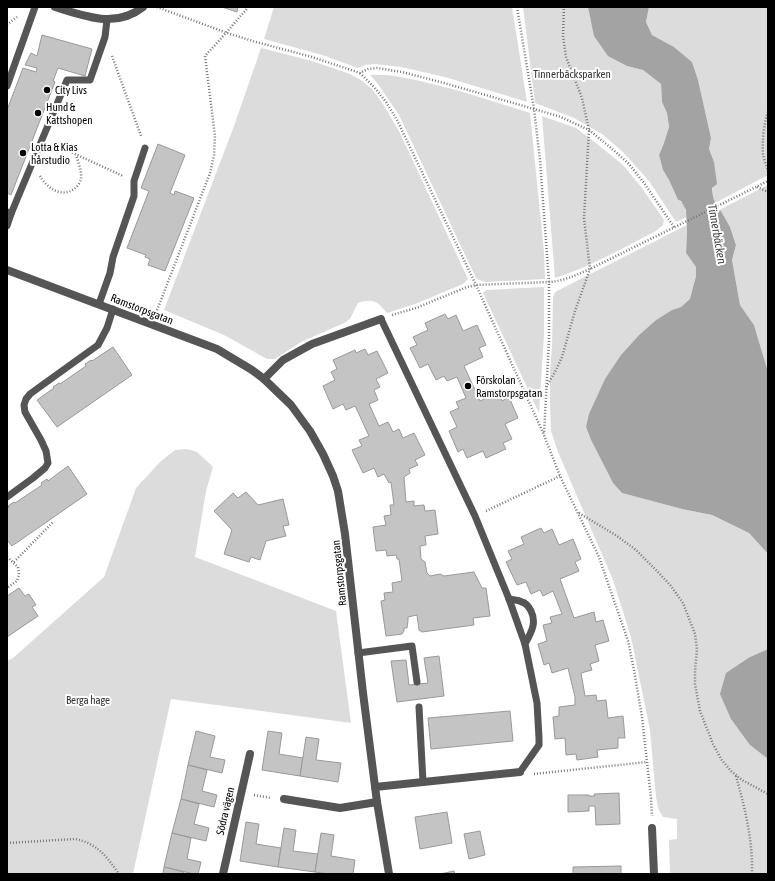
<svg xmlns="http://www.w3.org/2000/svg" width="775" height="881" font-family="'Asap Condensed',sans-serif">
  <style>
    .green { fill: #dcdcdc }
    .water { fill: #a3a3a3 }
    .building { fill: #c4c4c4; stroke: #999 }
    .lines { fill: none; stroke-linecap: round; stroke-linejoin: round }
    .path { stroke: #777; stroke-width: 2.5; stroke-dasharray: 1 2; stroke-linecap: butt }
    .service { stroke: #555; stroke-width: 7 }
    .minor { stroke: #555; stroke-width: 8 }
    .poi-dot { fill: #000; stroke: #fff; stroke-width: 1.5 }
    .labels { text-anchor: middle; stroke-width: 4; stroke-linejoin: round; paint-order: stroke }
    .park-label { font-size: 11px; fill: #333; stroke: #fff }
    .poi-label { font-size: 11px; fill: #000; stroke: #fff; text-anchor: start }
    .street-label { font-size: 11px; fill: #000; stroke: #fff }
    .water-label { font-size: 12px; font-style: italic; fill: #444; stroke: #fff }
  </style>
  <rect width="100%" height="100%" fill="#fff"/>
  <g class="green">
    <path d="M274,7H512L527,102L445,77L401,67L375,64L365,65L358,68L322,55L264,39Z"/>
    <path d="M523,7H588L591,20L627,66L643,70L661,84L662,102L667,113L669,127L664,143L659,155L663,170L669,180L678,200C685,203 686,210 687,217L676,222L649,181L623,152L602,134L574,118L535,103Z"/>
    <path d="M649,7H768V175L715,203L712,195L714,162L709,149L711,138L698,81L692,62L674,47L652,35L646,22Z"/>
    <path d="M261,48L312,61L350,74L361,80L372,89L383,104L400,133L468,279L463,284L415,304L387,313C378,301 372,298 358,303L350,319L344,323L301,342L275,359H267L224,335L164,310L234,126Z"/>
    <path d="M370,75C389,74 406,78 424,82C460,90 495,102 530,113L544,252L545,279L486,282L479,280L476,278L399,115L378,84Z"/>
    <path d="M542,116L576,128L592,140L623,165L642,188L662,217L664,220L663,225L656,231C623,248 590,267 555,278Z"/>
    <path d="M768,185V372L754,325L740,305L732,260L736,245L730,227L721,211L719,210Z"/>
    <path d="M687,225L686,253L696,267V276L690,300L681,307L672,310L656,320L639,335L621,355L586,427L591,440L613,483L622,493L682,509L712,515L749,533L768,554V649L750,657V745L768,759V874H670L669,840L677,839V819L663,817L658,808L656,797L650,730L631,637L613,580L558,452L551,431L550,405V372L552,347L553,297L555,292Z"/>
    <path d="M544,287V335L539,413L483,293L486,290Z"/>
    <path d="M187,449L197,452L213,467L206,491L195,557L336,611L351,723L171,699L133,874H7V661L13,658L104,577L136,488L160,462L175,450Z"/>
  </g>
  <g class="water">
    <path d="M588,7H649L646,22L652,35L674,47L692,62L698,80L711,138L709,149L714,162L717,184L712,188C712,197 715,203 719,210L721,211L730,227L736,245L732,260L740,305L754,325L768,372V554L749,533L712,515L682,509L622,493L613,483L591,440L586,427L589,414L605,379L621,355L639,335L656,320L672,310L681,307L690,299L696,276V267L686,253L687,230L686,210L681,201L678,200L669,180L663,170L659,155L664,143L669,127L667,113L662,102L661,84L643,70L627,66L608,56L594,36Z"/>
    <path d="M768,649V759L750,745L731,719L720,694L726,673L750,657Z"/>
  </g>
  <g class="building">
    <path d="M222,7H238L237,12Z"/>
    <path d="M42,35L92,49L85,76L58,68L53,81L55,82L11,195L7,193V110L23,68L36,72L37,68L25,65L31,53L37,56Z"/>
    <path d="M158,144L185,155L170,193L174,195L175,191L194,198L165,271L148,265L150,259L145,257L146,255L127,248L149,191L141,188Z"/>
    <path d="M445,314L448,319L456,315L463,331L477,325L486,345L479,348L483,357L464,366L480,401L499,392L502,401L509,397L518,418L505,424L512,439L503,443L506,449L486,458L483,451L467,458L463,449L458,452L449,431L457,427L450,412L459,408L456,402L466,398L457,377L447,381L444,376L436,380L428,364L420,368L410,348L417,345L413,337L428,330L425,323Z"/>
    <path d="M113,347L132,375L57,427L37,400L54,388L53,387L59,383L60,384L86,366L85,364L91,360L92,361Z"/>
    <path d="M365,349L368,355L377,351L388,373L376,379L380,387L374,390L378,400L369,404L379,426L388,422L393,432L399,429L403,438L414,433L425,455L415,460L418,465L409,469L410,473L404,477L406,502L414,501V506L424,505L425,511L435,510L438,534L425,536L426,545L420,546L421,559L425,562L427,573L430,576L440,574L444,576L474,572L482,588H486L490,616L473,618L474,625L422,632L419,630L417,615L408,617V621L407,628H404V631L402,634L386,636L381,601L385,600L384,593L393,592L392,583L402,581L399,559H397L396,555L387,556L386,550L376,551L373,527L386,525L384,516L391,515L390,505H394L391,482L389,483L384,474L378,477L374,468L363,473L352,450L362,446L359,440L369,436L358,412L355,406L346,410L343,404L333,409L323,386L335,380L331,372L337,369L333,360L355,350L356,353Z"/>
    <path d="M68,466L87,494L12,546L7,540V509L9,507L8,506L14,502L15,503L42,485L41,483L47,479L48,481Z"/>
    <path d="M246,492L258,505L283,499L289,525L283,526L286,536L266,541L260,560L251,557L249,562L224,554L232,530L214,511L233,493L238,498Z"/>
    <path d="M541,528L544,533L552,529L559,545L573,539L581,559L575,562L579,571L560,579L574,618L594,612L596,622L603,620L609,641L595,645L599,661L590,664L592,670L581,673L585,696L596,695L597,701L606,700L608,718L623,716L625,738H618V748L597,750L598,757L577,760L576,754L566,755L565,738L555,739L553,717L559,716V707L575,705V697L568,668L552,673L549,663L544,665L538,644L547,641L543,625L552,623L550,617L562,614L553,591L543,596L540,590L531,594L526,582L517,585L506,562L512,559L508,551L524,544L521,537Z"/>
    <path d="M19,588L25,596L29,594L36,605L32,607L38,616L7,637V596Z"/>
    <path d="M439,656L444,696L397,702L391,661L406,660L409,685L428,683L424,658Z"/>
    <path d="M510,711L513,741L431,749L428,718Z"/>
    <path d="M196,731L215,736L210,757L225,760L222,773L188,765Z"/>
    <path d="M268,731L282,733L279,754L303,758L300,776L262,770Z"/>
    <path d="M306,737L319,739L316,760L341,763L338,782L300,776Z"/>
    <path d="M188,765L207,770L202,791L217,795L214,807L181,799Z"/>
    <path d="M619,793L620,824L596,825L595,806H589V811L568,812V795H589V796H595L594,794Z"/>
    <path d="M181,799L199,804L194,824L209,828L206,841L172,833Z"/>
    <path d="M447,812L452,843L420,849L415,817Z"/>
    <path d="M246,822L259,824L256,844L281,848L278,867L240,861Z"/>
    <path d="M284,828L296,830L293,851L318,854L315,872L278,867Z"/>
    <path d="M480,831L485,855L469,859L464,834Z"/>
    <path d="M172,833L191,838L187,859L201,862L198,874H194L164,867Z"/>
    <path d="M321,833L334,835L331,856L355,860L353,874H328L315,872Z"/>
    <path d="M621,866V874H573V867Z"/>
    <path d="M164,867L184,872L183,874H163Z"/>
    <path d="M454,871L455,874H440Z"/>
  </g>
  <g class="lines">
    <g class="path">
      <path d="M157,7L227,33L256,42L312,57L360,73L368,69L377,68L402,72L444,83L534,109L561,117L574,123L589,130L611,148L629,164L644,183L674,227"/>
      <path d="M517,7L534,109L540,160L549,282V340L544,434"/>
      <path d="M7,25L13,20L17,17"/>
      <path d="M112,56L141,136"/>
      <path d="M360,73L374,87L386,102L397,120L476,285L544,435L560,476L599,557L628,641L634,670L642,717L651,798L652,816"/>
      <path d="M768,112C764,122 762,143 763,154C764,159 766,165 768,170"/>
      <path d="M53,144L123,176"/>
      <path d="M40,176C47,188 61,198 74,189C77,187 80,183 81,179C82,171 78,162 76,155"/>
      <path d="M757,187L768,192"/>
      <path d="M156,313L210,173L214,155L215,136L205,56C216,44 227,32 238,19C241,15 245,12 248,7"/>
      <path d="M392,315L416,308L467,287L476,285L549,282C564,281 576,275 590,269L768,181"/>
      <path d="M546,387L555,372L562,357L575,311L590,269L584,218L589,130L582,98L566,57L563,36L564,7"/>
      <path d="M486,511L560,476"/>
      <path d="M579,513L617,536L636,550L656,570L671,586L683,603L695,634L697,649L695,671V684L700,711L713,744L721,759L731,771L742,780L768,794"/>
      <path d="M7,557L18,567L19,575L17,581L7,588"/>
      <path d="M14,562L53,522"/>
      <path d="M534,774L647,762"/>
      <path d="M736,776C745,808 753,841 752,874"/>
      <path d="M254,795L271,798"/>
      <path d="M7,843L75,839C97,843 107,857 119,874"/>
    </g>
    <g class="service">
      <path d="M7,86L35,7"/>
      <path d="M11,214L18,197L67,80H90L105,37L107,20"/>
      <path d="M7,226L11,214L7,212"/>
      <path d="M99,304L110,273L113,257L134,196V181L145,148"/>
      <path d="M381,319L475,516L509,599L525,644L537,703L539,738V745L520,772"/>
      <path d="M7,497L33,478L45,468L48,463L46,451L41,440L25,412L24,405L26,399L30,394L41,386L98,345L107,328L113,309"/>
      <path d="M509,599C513,600 518,600 522,602C526,603 529,607 531,611C537,623 531,633 525,644"/>
      <path d="M358,653L412,646L417,682"/>
      <path d="M419,707L423,782"/>
    </g>
    <g class="minor">
      <path d="M55,7C85,16 115,29 143,7"/>
      <path d="M7,270L217,349L252,370L264,379L291,405L310,431L323,454L333,476L338,491L345,534L363,693L377,802L389,874"/>
      <path d="M264,379L283,360L312,344L381,319"/>
      <path d="M375,787L520,772"/>
      <path d="M284,799L340,808L377,802"/>
      <path d="M652,828L654,874"/>
      <path d="M223,874L250,754"/>
    </g>
  </g>
  <g class="poi-dot">
    <circle cx="47" cy="90" r="4"/>
    <circle cx="38" cy="113" r="4"/>
    <circle cx="23" cy="153" r="4"/>
    <circle cx="468" cy="386" r="4"/>
  </g>
  <g class="labels">
    <g class="park-label">
      <text x="572" y="78">Tinnerbäcksparken</text>
      <text x="88" y="704">Berga hage</text>
    </g>
    <g class="poi-label">
      <text x="55" y="94">City Livs</text>
      <text x="46" y="111">Hund &amp;<tspan x="46" dy="13">Kattshopen</tspan></text>
      <text x="31" y="151">Lotta &amp; Kias<tspan x="31" dy="13">hårstudio</tspan></text>
      <text x="476" y="384">Förskolan<tspan x="476" dy="13">Ramstorpsgatan</tspan></text>
    </g>
    <g class="street-label">
      <text transform="translate(142 309) rotate(21)" y="4">Ramstorpsgatan</text>
      <text transform="translate(339 573) rotate(-96)" y="4">Ramstorpsgatan</text>
      <text transform="translate(225 811) rotate(-77)" y="4">Södra vägen</text>
    </g>
    <g class="water-label">
      <text transform="translate(717 234) rotate(80)" y="4">Tinnerbäcken</text>
    </g>
  </g>
  <rect width="775" height="881" fill="none" stroke="#000000" stroke-width="16"/>
</svg>
